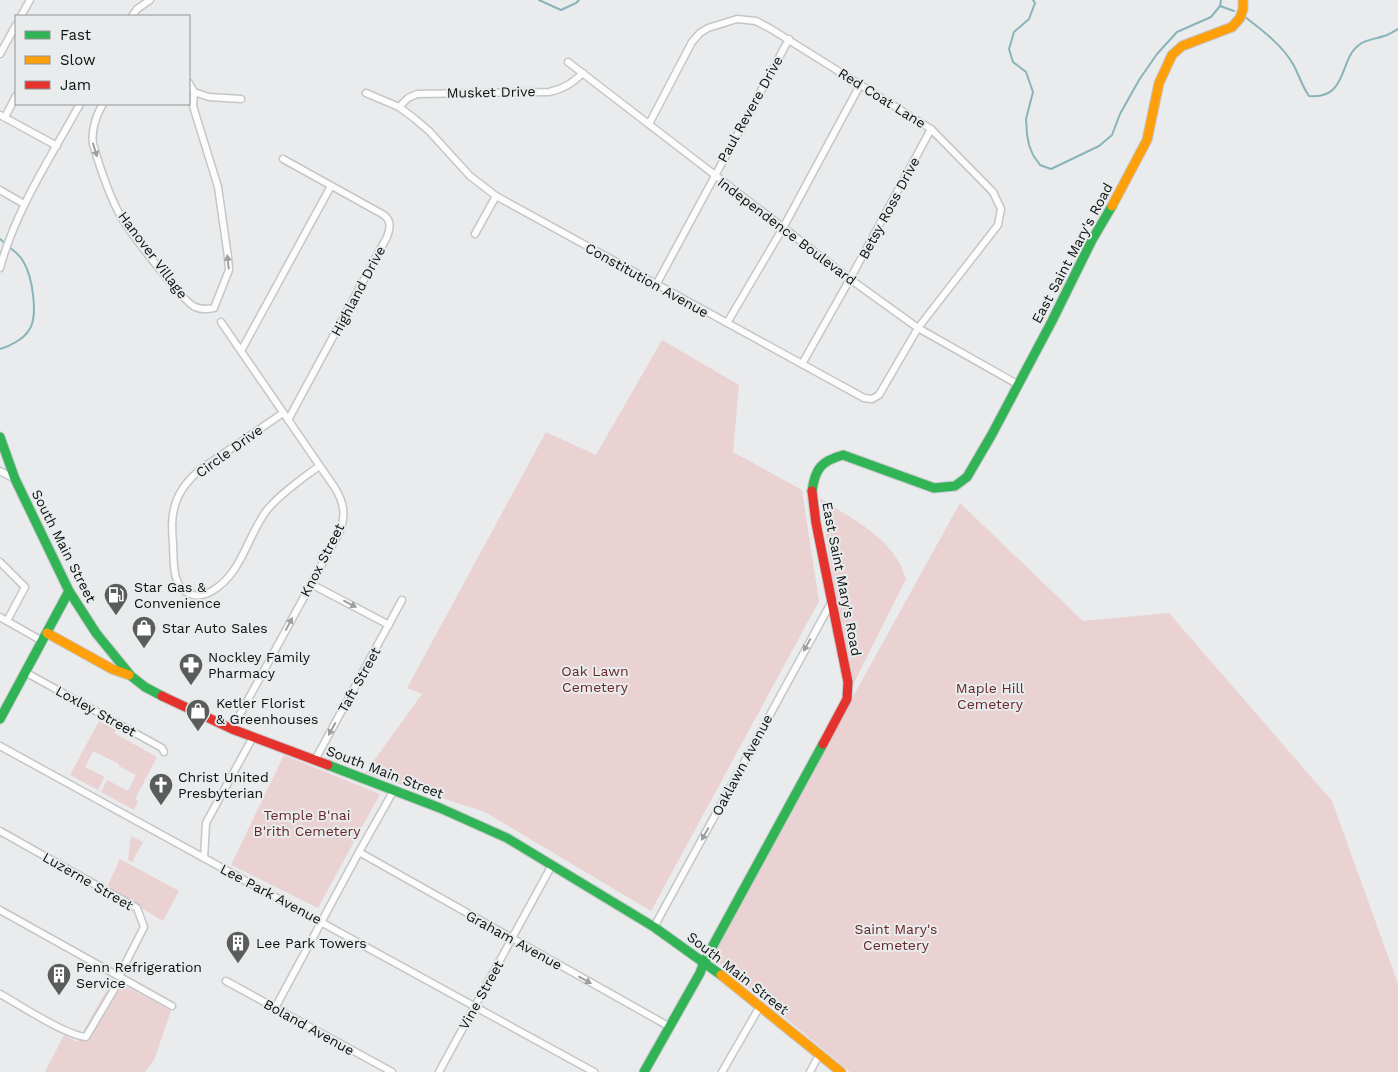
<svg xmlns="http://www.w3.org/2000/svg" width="1398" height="1072" font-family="'Work Sans',sans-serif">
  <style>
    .green { fill: #ead2d2 }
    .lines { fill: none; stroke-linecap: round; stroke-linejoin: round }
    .stream { stroke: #88b4ba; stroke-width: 2 }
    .street-casing { stroke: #c4c6c7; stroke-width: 9 }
    .fast-casing { stroke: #c4c6c7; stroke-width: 11 }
    .slow-casing { stroke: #c4c6c7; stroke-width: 11 }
    .jam-casing { stroke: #c4c6c7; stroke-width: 11 }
    .street { stroke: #fcfcfc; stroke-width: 6 }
    .fast { stroke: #30b455; stroke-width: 9 }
    .slow { stroke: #ff9f0a; stroke-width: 9 }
    .jam { stroke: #e5322d; stroke-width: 9 }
    .oneway { fill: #9d9e9e }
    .labels { text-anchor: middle; stroke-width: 4; stroke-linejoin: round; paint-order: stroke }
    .street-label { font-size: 14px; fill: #0e1010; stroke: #e8eced }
    .poi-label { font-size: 14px; fill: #0e1010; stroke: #e8eced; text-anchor: start }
    .park-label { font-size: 14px; fill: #692729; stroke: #e8eced }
  </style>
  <rect width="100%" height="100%" fill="#e9ebec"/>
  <g class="green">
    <path d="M662,340L739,385L733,452L802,490L819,601L651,911L485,812L365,773L422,694L407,688L546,432L596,455Z"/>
    <path d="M820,498C853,520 894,538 906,579L854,683L832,573Z"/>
    <path d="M960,503L1083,621L1169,613L1332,801L1398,984V1072H850L710,955Z"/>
    <path d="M99,721L116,730L114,733L157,757L135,799L138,801L134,810L101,792L107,780L128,791L136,775L119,766V764L93,751L85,767L103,776L104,778L98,790L70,775Z"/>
    <path d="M284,755L380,794L318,908L231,865Z"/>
    <path d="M131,836L143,842L132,862L128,860Z"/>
    <path d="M120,859L179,891L163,921L107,887Z"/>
    <path d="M113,979L171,1011L154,1060L145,1072H45L64,1035L77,1042Z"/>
  </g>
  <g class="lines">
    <g class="stream">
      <path d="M539,0L561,10L576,3L579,0"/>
      <path d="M1033,0L1035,3L1029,19L1014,32L1009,49L1013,62L1026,72L1033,92L1026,119L1027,134L1029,145L1033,155L1040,165L1051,169L1099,146L1112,135L1120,114L1139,80L1157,54L1177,32L1211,17L1220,6L1221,0"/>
      <path d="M1220,6L1234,11"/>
      <path d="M1245,17C1262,30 1282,45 1293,64C1299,75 1302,86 1309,96C1348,100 1339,59 1359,45C1366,39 1376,39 1384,36C1389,35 1394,31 1398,29"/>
      <path d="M0,239L6,244"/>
      <path d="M0,349C10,346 24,339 29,330C39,316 32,275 23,261C20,255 14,251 9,247"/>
    </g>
    <defs>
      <g id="street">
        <path d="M21,16L30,0"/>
        <path d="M132,16L137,9L150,0"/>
        <path d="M0,54L16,25"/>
        <path d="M568,62L850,279L918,328L1017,384"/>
        <path d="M194,92L209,97L241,99"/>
        <path d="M366,93L399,107L415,119L429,131L470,176L496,196L864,398L872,399L879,395L918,328L998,225L1001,209L993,192L931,129L771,29L756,21L737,19L708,28L700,33L692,42L649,124"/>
        <path d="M103,104C96,115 91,131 93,144C100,168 108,193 120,215C129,231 182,301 195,307C202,310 207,309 214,308L229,270L228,257L218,187L193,106L194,92L189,83"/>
        <path d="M399,107L408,98L417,94L549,92C564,89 572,83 583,73"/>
        <path d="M0,115L57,146"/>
        <path d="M5,117L16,96"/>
        <path d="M283,159L384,215C392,222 390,228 387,237L288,420"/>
        <path d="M0,190L24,204"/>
        <path d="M475,234L496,196"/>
        <path d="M0,268C15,211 52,155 80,104"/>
        <path d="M656,285L789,39"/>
        <path d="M221,322L335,488C344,503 346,514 340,531L232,729"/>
        <path d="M727,323L783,228L860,85"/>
        <path d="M241,351L331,186"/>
        <path d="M802,364L850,279L931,129"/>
        <path d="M283,413L201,469C190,478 179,491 175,505C171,518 172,531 173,543C174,560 171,587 190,594C197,597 205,595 212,591C242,574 247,536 267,510C281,493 302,479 319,466"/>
        <path d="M0,471L15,479"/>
        <path d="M0,562L25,587L7,621"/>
        <path d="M311,584L389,625"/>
        <path d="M0,617L42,641"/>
        <path d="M25,672L162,748L164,752"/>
        <path d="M0,746L594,1072"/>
        <path d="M315,760L402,600"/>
        <path d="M0,831L137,908L144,927L119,976"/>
        <path d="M359,852L670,1027"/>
        <path d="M204,858L206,823L253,737"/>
        <path d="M0,910L172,1006"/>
        <path d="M654,927L831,603"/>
        <path d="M226,981L392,1072"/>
        <path d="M0,994C20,1005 65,1035 86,1037L115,988"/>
        <path d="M275,1008L359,852L394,790"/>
        <path d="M439,1072L552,865"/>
        <path d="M722,1072L759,1008"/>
        <path d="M810,1072L819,1055"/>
      </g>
      <g id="fast">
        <path d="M0,437L15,479L69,591L96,633L131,676L145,687L162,696"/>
        <path d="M812,491C815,469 821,461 843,455L934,488L955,486L967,477L991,436L1052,321L1092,240L1112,206"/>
        <path d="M0,719L69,591"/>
        <path d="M328,765L440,808L507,838L654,927L721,975"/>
        <path d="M644,1072L700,973L704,962L823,744"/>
      </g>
      <g id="slow">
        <path d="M1112,206L1147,140L1159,83L1172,55L1182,46L1232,27L1240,18L1243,9V0"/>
        <path d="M47,633L112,669L129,675"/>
        <path d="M721,975L841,1072"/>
      </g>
      <g id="jam">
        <path d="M812,491L816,523L848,682L847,699L823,744"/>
        <path d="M162,696L232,729L328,765"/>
      </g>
    </defs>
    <use href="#street" class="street-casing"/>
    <use href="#fast" class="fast-casing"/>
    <use href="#slow" class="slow-casing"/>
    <use href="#jam" class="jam-casing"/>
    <use href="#street" class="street"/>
    <use href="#fast" class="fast"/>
    <use href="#slow" class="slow"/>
    <use href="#jam" class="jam"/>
  </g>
  <defs><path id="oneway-solid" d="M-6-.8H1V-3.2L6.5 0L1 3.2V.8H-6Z" transform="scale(1.25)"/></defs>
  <g class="oneway">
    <use href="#oneway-solid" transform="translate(95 150) rotate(73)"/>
    <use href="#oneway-solid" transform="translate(228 262) rotate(-96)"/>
    <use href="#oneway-solid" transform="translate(350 604) rotate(28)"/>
    <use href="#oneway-solid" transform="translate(289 624) rotate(-62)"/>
    <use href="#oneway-solid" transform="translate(807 645) rotate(119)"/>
    <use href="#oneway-solid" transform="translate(332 729) rotate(119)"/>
    <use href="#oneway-solid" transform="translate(705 834) rotate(119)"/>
    <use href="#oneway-solid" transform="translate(585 980) rotate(29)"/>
  </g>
  <defs>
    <symbol id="fuel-pin" viewBox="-11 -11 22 30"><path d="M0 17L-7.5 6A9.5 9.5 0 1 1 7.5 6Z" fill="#5b5d5d" stroke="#e8eced"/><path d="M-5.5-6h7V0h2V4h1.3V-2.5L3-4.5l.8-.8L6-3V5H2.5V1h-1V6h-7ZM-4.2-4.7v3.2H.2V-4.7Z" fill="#fff"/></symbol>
    <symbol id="shop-pin" viewBox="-11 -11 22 30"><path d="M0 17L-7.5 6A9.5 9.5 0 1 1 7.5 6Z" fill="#5b5d5d" stroke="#e8eced"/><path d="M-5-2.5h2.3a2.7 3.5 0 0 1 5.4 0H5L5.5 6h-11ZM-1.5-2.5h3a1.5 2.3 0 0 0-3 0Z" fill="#fff"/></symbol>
    <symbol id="pharmacy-pin" viewBox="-11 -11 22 30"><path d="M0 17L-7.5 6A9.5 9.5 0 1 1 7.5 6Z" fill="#5b5d5d" stroke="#e8eced"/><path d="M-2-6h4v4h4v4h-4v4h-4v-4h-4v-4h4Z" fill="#fff"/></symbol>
    <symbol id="church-pin" viewBox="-11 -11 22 30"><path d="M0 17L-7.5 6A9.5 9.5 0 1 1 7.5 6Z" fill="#5b5d5d" stroke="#e8eced"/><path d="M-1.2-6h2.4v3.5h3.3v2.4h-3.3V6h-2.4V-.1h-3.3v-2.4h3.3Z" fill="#fff"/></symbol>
    <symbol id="building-pin" viewBox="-11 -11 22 30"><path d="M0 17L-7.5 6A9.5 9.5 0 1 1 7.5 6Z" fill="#5b5d5d" stroke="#e8eced"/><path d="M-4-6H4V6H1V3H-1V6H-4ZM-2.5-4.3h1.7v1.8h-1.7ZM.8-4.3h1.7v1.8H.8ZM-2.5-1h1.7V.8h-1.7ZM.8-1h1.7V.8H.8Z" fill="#fff"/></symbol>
  </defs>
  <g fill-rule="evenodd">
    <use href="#fuel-pin" x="102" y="581" width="28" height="38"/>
    <use href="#shop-pin" x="130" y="614" width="28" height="38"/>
    <use href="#pharmacy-pin" x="177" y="651" width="28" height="38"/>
    <use href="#shop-pin" x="184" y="697" width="28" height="38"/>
    <use href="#church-pin" x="147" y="771" width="28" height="38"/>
    <use href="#building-pin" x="224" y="929" width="28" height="38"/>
    <use href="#building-pin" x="45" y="961" width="28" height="38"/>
  </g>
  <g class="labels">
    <g class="street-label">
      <text transform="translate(491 92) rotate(-1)" y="5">Musket Drive</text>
      <text transform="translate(882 98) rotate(32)" y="5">Red Coat Lane</text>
      <text transform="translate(750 109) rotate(-61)" y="5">Paul Revere Drive</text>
      <text transform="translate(889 208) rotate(-62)" y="5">Betsy Ross Drive</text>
      <text transform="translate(787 231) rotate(37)" y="5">Independence Boulevard</text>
      <text transform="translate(1072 253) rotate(-62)" y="5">East Saint Mary's Road</text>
      <text transform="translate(153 255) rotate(53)" y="5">Hanover Village</text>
      <text transform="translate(647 280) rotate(29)" y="5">Constitution Avenue</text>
      <text transform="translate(358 291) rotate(-62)" y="5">Highland Drive</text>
      <text transform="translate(229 451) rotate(-36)" y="5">Circle Drive</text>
      <text transform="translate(64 546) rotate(63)" y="5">South Main Street</text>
      <text transform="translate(322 560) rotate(-63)" y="5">Knox Street</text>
      <text transform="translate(842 579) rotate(79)" y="5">East Saint Mary's Road</text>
      <text transform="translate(359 680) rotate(-61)" y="5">Taft Street</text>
      <text transform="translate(96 711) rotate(29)" y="5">Loxley Street</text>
      <text transform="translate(742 765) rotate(-62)" y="5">Oaklawn Avenue</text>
      <text transform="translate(385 772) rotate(21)" y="5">South Main Street</text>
      <text transform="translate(88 881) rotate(30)" y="5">Luzerne Street</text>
      <text transform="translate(271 894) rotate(28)" y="5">Lee Park Avenue</text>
      <text transform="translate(514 940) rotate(29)" y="5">Graham Avenue</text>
      <text transform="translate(738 973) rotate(38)" y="5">South Main Street</text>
      <text transform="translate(481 995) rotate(-61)" y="5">Vine Street</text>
      <text transform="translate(309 1027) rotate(29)" y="5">Boland Avenue</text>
    </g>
    <g class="poi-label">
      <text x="134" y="592">Star Gas &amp;<tspan x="134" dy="16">Convenience</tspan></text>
      <text x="162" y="633">Star Auto Sales</text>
      <text x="208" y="662">Nockley Family<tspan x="208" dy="16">Pharmacy</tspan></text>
      <text x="216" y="708">Ketler Florist<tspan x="216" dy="16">&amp; Greenhouses</tspan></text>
      <text x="178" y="782">Christ United<tspan x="178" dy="16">Presbyterian</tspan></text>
      <text x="256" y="948">Lee Park Towers</text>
      <text x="76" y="972">Penn Refrigeration<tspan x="76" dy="16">Service</tspan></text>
    </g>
    <g class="park-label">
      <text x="595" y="676">Oak Lawn<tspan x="595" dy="16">Cemetery</tspan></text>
      <text x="990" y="693">Maple Hill<tspan x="990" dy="16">Cemetery</tspan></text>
      <text x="307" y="820">Temple B'nai<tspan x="307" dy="16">B'rith Cemetery</tspan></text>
      <text x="896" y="934">Saint Mary's<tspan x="896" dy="16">Cemetery</tspan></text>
    </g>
  </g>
  <rect x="15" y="15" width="175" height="90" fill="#e8eced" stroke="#919495"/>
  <rect x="25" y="31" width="25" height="8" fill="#30b455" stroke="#919495"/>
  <text x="60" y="40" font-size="15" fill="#0e1010">Fast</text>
  <rect x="25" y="56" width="25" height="8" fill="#ff9f0a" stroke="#919495"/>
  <text x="60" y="65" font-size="15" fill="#0e1010">Slow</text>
  <rect x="25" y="81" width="25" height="8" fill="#e5322d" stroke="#919495"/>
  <text x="60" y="90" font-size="15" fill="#0e1010">Jam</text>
</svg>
